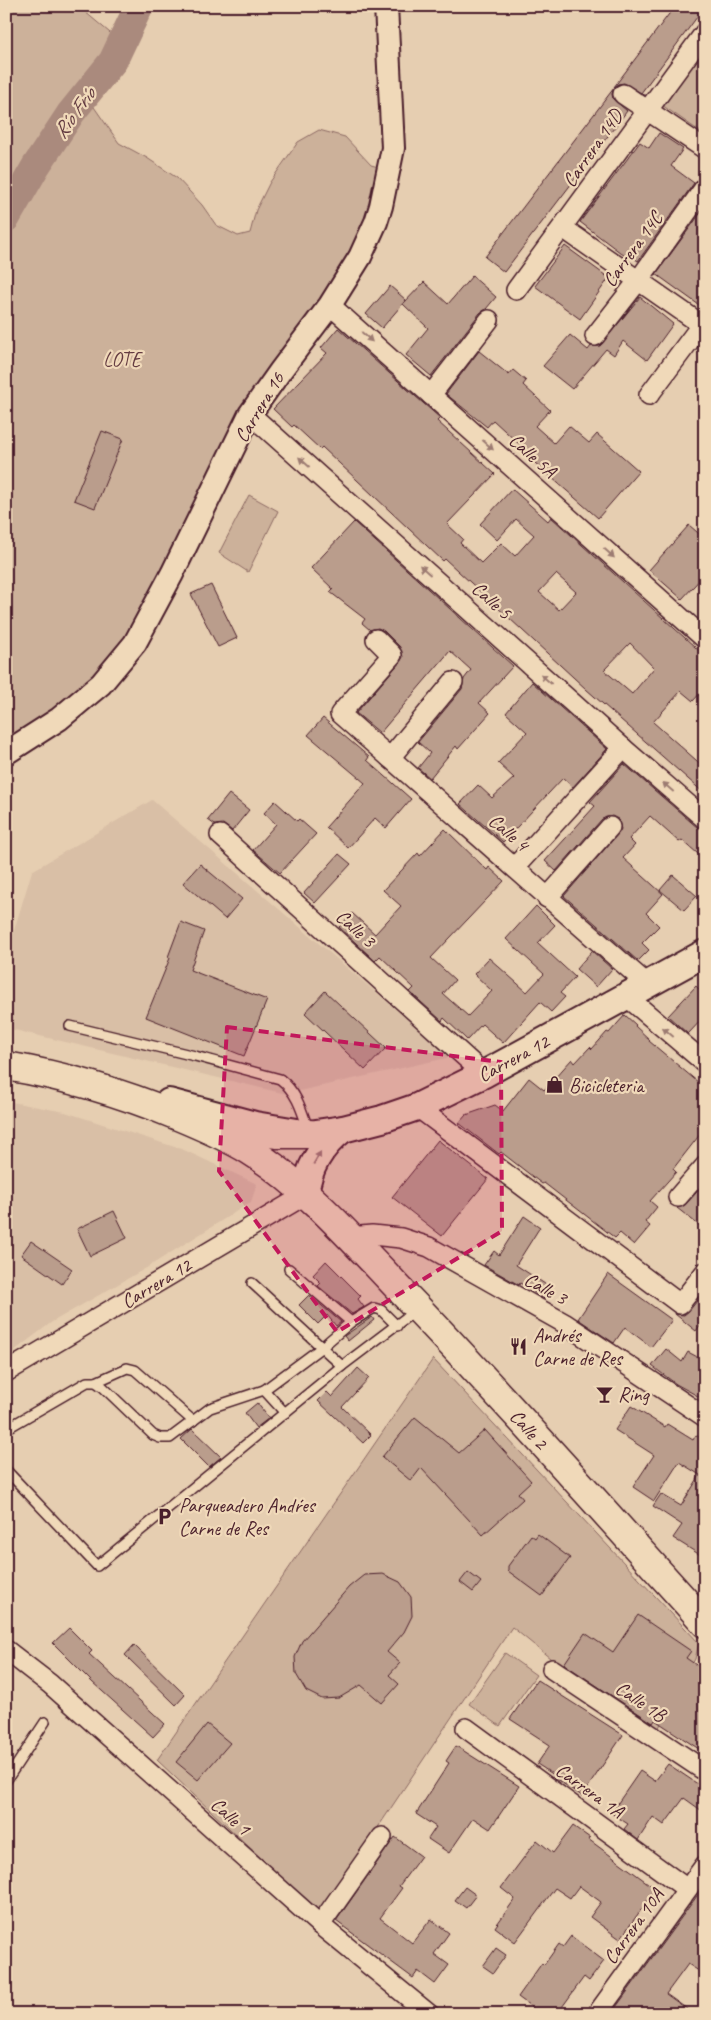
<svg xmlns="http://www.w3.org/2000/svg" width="711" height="2020" font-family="Caveat,sans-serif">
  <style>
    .built { fill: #d9bfa6 }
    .green { fill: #ccb19a; stroke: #8b6862 }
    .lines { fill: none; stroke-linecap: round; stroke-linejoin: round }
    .river { stroke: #aa8a7d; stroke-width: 29 }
    .building { fill: #ba9d8c; stroke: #4a1f2b; fill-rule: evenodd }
    .service-casing { stroke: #4a1f2b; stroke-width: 12 }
    .minor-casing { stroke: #4a1f2b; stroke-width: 22 }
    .tertiary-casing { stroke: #4a1f2b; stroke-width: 26 }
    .secondary-casing { stroke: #4a1f2b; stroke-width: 30 }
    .primary-casing { stroke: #4a1f2b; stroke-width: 31 }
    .service { stroke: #f0d9b9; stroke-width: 9 }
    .minor { stroke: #f0d9b9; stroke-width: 19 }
    .tertiary { stroke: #f0d9b9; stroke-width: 22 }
    .secondary { stroke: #f0d9b9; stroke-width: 26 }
    .primary { stroke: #f0d9b9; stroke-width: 28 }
    .oneway { fill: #9d7c72 }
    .marked { fill: #c2185b; fill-opacity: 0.2; stroke: #c2185b; stroke-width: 4; stroke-dasharray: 10 6; stroke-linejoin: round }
    .labels { text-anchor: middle; stroke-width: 4.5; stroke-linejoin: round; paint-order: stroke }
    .street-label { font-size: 20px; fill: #4a1f2b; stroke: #f0d9b9 }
    .park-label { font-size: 20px; fill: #643c41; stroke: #f0d9b9 }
    .poi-label { font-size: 20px; fill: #4a1f2b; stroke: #f0d9b9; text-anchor: start }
    .water-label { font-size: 21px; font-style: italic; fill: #623a40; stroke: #f0d9b9 }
  </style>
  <rect width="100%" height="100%" fill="#e6ceb1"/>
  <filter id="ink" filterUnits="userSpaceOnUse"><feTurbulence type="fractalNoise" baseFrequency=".02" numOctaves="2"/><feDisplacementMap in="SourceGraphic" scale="10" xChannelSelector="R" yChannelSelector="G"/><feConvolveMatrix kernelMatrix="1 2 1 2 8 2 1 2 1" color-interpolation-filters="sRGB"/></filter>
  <g filter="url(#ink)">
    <g class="built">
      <path d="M152,800L451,1057L286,1094L6,1028V957L32,871Z"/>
      <path d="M6,1101L65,1112L184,1150L257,1184L251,1202L148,1267L52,1322L6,1357Z"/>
    </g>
    <g class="green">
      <path d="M6,6H78L122,43L113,61L85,94L119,143L147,158L177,178L202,205L216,225L238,236L250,233L256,210L270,182L298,142L319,130L345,137L371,165L390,170L386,188L307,337L135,643L6,753Z"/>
      <path d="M705,37V135L659,103Z"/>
      <path d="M249,495L278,511L248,572L219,553Z"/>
      <path d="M433,1359L699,1643L695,1659L677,1689L657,1732L556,1663L512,1627L320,1914L157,1760Z"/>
      <path d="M505,1653L536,1675L500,1726L469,1704Z"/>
    </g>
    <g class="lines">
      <path class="river" d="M6,218L36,166L71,113L113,61L139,6"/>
    </g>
    <g class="building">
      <path d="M675,6H691L700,13L641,93L624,83L618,84L614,87Z"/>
      <path d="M614,88L612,94L613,99L627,111L504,272L485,257Z"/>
      <path d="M659,133L683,149L671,166L694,183L638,261L631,256L629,259L580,222L640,142L649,148Z"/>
      <path d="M705,207V296L699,305L656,274Z"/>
      <path d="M565,246L609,278L580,319L535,286Z"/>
      <path d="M472,276L496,297L486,309L480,313L431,376L406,355L428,328L403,304L424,282L448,304Z"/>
      <path d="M390,286L406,300L382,328L366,314Z"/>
      <path d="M640,297L673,324L647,360L623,341L614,355L606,349L572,389L543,366L570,335L588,350L591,346H600Z"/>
      <path d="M338,328L440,418L437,421L495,474L447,524L463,539L460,543L481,563L501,543L515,556L534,535L516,519L497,540L480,524L512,489L548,521L551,517L705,656V688L693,701L681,691L653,722L705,768V794L586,689L445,559L443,561L322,447L320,449L294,425L292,427L273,409L327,353L321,348ZM556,574L576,592L559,610L539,592ZM630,643L654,668L632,694L604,670Z"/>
      <path d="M479,351L509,375L513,370L526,381L523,385L550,410L535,426L554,443L569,426L589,443L597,434L639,471L598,518L535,463L536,462L529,456L530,454L493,420L487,427L446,394Z"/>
      <path d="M102,431L123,439L95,508L74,500Z"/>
      <path d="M354,522L513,666L479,703L490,713L458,749L456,746L430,778L418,768L430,753L418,742L462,689L464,679L471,670L450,651L380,733L356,713L400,662L403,657L400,647L384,631L378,628L370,630L362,623L365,619L330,592L333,589L311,568Z"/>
      <path d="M689,525L705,539V574L682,599L649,570Z"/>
      <path d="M211,585L237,638L218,647L191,594Z"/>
      <path d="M532,682L607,749L573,787L563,778L503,842L460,804L478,785L492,798L514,778L498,763L527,732L506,713Z"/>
      <path d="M323,718L369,757L367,760L411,799L386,828L375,818L348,848L326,827L365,783L308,735Z"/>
      <path d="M624,764L698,828L705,830V860L682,840L679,842L650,816L629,839L635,845L623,858L663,894L646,913L659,926L642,943L649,950L638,961L564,896L618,834L621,829L618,819L612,816L602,819L556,871L545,861L595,806L590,802Z"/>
      <path d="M229,794L249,810L232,831L223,824L215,825L208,820Z"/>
      <path d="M275,801L297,821L299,819L316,834L280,873L253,850L276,824L264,813Z"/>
      <path d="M445,829L487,870L489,867L504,881L431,958L455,980L443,994L468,1016L492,991L474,974L489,958L527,992L544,974L506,939L536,906L555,925L538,943L575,977L560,993L565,997L551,1012L540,1002L503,1043L482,1024L467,1040L444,1018L442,1021L410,992L414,988L380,956L375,961L339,927L352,913L375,934L401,906L383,890L418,853L420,856Z"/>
      <path d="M339,854L351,864L315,903L304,893Z"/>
      <path d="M200,864L242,899L225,919L183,883Z"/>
      <path d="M673,875L697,896L684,910L660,890Z"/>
      <path d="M181,922L204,931L190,970L267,1000L244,1056L146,1017L170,958L168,957Z"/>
      <path d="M592,951L612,969L596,987L576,969Z"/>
      <path d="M696,986L705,995V1016L688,1034L668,1016Z"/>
      <path d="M325,991L386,1048L365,1070L305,1013Z"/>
      <path d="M625,1015L636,1025L635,1026L650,1040L649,1041L705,1088V1128L673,1169L676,1172L650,1201L657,1207L645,1222L650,1226L634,1245L620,1233L615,1238L544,1183L542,1184L501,1152L499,1154L459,1123L466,1115L495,1105L503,1111L529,1078L544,1090L572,1059L575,1063L590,1047L592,1049L607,1032L609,1033Z"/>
      <path d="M438,1140L488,1179L442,1236L392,1197Z"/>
      <path d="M705,1183V1230L677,1208L686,1204Z"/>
      <path d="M114,1211L127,1238L90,1256L77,1229Z"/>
      <path d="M524,1216L540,1227L516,1265L551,1288L544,1299L520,1283L519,1285L484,1265L494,1251L499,1255Z"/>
      <path d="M31,1241L72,1269L62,1284L21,1255Z"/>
      <path d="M326,1261L361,1296L358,1299L364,1307L352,1314L318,1286L321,1283L313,1275Z"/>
      <path d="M608,1274L672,1320L651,1347L625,1327L614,1343L578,1319Z"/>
      <path d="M705,1291V1319L696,1331L675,1314L684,1315L689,1311Z"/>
      <path d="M309,1295L341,1322L336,1326L327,1315L318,1324L299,1305Z"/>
      <path d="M372,1317L374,1320L348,1341L344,1336Z"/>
      <path d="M666,1349L682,1362L688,1352L705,1361V1400L676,1384L652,1366Z"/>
      <path d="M358,1368L369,1378L342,1407L371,1435L363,1443L318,1401L327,1392L332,1397Z"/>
      <path d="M257,1403L269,1418L256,1428L245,1413Z"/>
      <path d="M631,1406L665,1427L667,1424L693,1440L696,1435L705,1441V1558L673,1538L682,1525L653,1506L661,1494L681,1506L700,1475L679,1462L654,1501L633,1487L654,1455L615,1430Z"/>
      <path d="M415,1417L459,1453L485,1430L531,1481L518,1493L523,1499L483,1535L421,1468L411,1481L382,1457Z"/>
      <path d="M192,1429L221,1457L209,1467L181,1439Z"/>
      <path d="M538,1534L570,1558L542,1596L508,1571V1566L531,1535L535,1538Z"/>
      <path d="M468,1572L481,1582L473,1592L460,1582Z"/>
      <path d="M383,1574L400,1582L411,1597L412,1616L404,1632L387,1652L400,1663L389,1675L399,1684L382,1703L361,1685L339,1698L322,1699L306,1691L296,1674L295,1657L302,1641L349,1587L364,1575Z"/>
      <path d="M638,1615L691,1651L686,1658L705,1671V1753L655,1720L653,1723L564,1664L585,1633L613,1652Z"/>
      <path d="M69,1628L92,1651L89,1654L165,1724L153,1737L92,1682L53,1643Z"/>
      <path d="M134,1645L185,1695L176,1705L125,1655Z"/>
      <path d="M537,1680L623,1735L582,1796L553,1777L554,1775L537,1764L550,1745L510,1719Z"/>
      <path d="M207,1724L230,1743L198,1780L176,1762Z"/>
      <path d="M456,1746L519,1786L490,1829L473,1818L449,1853L428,1839L436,1827L416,1814L449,1763L446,1761Z"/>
      <path d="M668,1764L705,1789V1813L684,1798L664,1825L653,1817L638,1840L624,1829L628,1824L611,1813L640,1771L655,1781Z"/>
      <path d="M573,1826L590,1838L588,1839L656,1889L620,1939L590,1917L601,1902L579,1886L570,1898L555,1888L515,1942L495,1927L515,1899L501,1888L537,1840L553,1853Z"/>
      <path d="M395,1837L421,1856L399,1886L402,1888L380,1918L412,1943L431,1919L449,1933L434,1954L449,1965L435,1984L418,1971L413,1978L336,1921Z"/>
      <path d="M705,1885V1975L688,1964L666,1994L694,2014H611Z"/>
      <path d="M465,1887L476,1895L466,1908L455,1900Z"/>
      <path d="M571,1936L604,1961L589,1981L584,1977L557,2014H541L518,1997L542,1963L544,1965L559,1944L563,1947Z"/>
      <path d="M496,1948L506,1955L493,1973L483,1966Z"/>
    </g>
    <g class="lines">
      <defs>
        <g id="service">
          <path d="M70,1026L195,1056L280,1079C297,1092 302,1111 309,1132"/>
          <path d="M289,1269L351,1322"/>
          <path d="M252,1283L342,1366"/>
          <path d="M96,1382L127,1368L135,1370L193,1421"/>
          <path d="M264,1390L285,1413"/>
          <path d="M6,1429L87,1382H96L103,1387L153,1435L160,1438H170L210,1408L264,1390L322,1347L351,1322L374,1308L381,1310L397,1326"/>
          <path d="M6,1470L97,1566L342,1366L416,1310"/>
          <path d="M6,1781L45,1722"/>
        </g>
        <g id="minor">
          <path d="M623,94L705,149"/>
          <path d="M563,228L705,327"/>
          <path d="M516,290L705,32"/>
          <path d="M330,305L705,639"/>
          <path d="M595,336L638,281L705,187"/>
          <path d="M431,395L489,320"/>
          <path d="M649,395L705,320"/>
          <path d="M250,414L623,748L705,819"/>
          <path d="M376,639L392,655L340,714C443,804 544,895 647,984"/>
          <path d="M390,758L453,682"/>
          <path d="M220,835L484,1074"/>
          <path d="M515,867L623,748"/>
          <path d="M547,898L610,827"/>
          <path d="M626,996L705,1063"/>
          <path d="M417,1107L680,1304L705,1272"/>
          <path d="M678,1197L705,1166"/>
          <path d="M350,1237L372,1235L401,1238L429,1247L564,1323L705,1417"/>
          <path d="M6,1372L305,1195"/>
          <path d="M6,1650L50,1684L320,1925L429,2014"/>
          <path d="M552,1669L705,1771"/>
          <path d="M466,1728L687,1889"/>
          <path d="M320,1925L382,1837"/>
          <path d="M597,2014L705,1865"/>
        </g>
        <path id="tertiary" d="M6,753L59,719L101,684L135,643L172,574L250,414L281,370L330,305L360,257L376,222L381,206L393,148L386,6"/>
        <g id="secondary">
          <path d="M169,1102L255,1125L309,1134L343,1129L382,1119L417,1107L484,1074L705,953"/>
          <path d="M305,1195C308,1167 321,1146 343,1129"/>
        </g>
        <g id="primary">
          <path d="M6,1066C66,1076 122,1093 178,1116C202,1126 226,1136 249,1150C307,1186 359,1247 407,1297C509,1403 606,1514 705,1623"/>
          <path d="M222,1128L278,1134H309"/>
        </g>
      </defs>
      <use href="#service" class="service-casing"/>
      <use href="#minor" class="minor-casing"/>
      <use href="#tertiary" class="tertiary-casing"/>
      <use href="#secondary" class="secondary-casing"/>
      <use href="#primary" class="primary-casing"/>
      <use href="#service" class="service"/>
      <use href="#minor" class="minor"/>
      <use href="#tertiary" class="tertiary"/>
      <use href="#secondary" class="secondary"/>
      <use href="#primary" class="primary"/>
    </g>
    <defs><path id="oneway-solid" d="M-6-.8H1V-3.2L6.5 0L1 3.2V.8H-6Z" transform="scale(1.25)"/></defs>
    <g class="oneway">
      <use href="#oneway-solid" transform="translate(367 337) rotate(42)"/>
      <use href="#oneway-solid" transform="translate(488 445) rotate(42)"/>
      <use href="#oneway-solid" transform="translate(304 462) rotate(-138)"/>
      <use href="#oneway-solid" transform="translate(609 553) rotate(42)"/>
      <use href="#oneway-solid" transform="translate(425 570) rotate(-138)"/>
      <use href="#oneway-solid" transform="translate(546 679) rotate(-138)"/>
      <use href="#oneway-solid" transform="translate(668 787) rotate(-139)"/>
      <use href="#oneway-solid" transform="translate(668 1032) rotate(-139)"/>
      <use href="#oneway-solid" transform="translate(317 1158) rotate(-60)"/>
    </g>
  </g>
  <path class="marked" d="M227,1027L501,1062L502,1231L337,1332L219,1171Z"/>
  <defs>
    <symbol id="shop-bare" viewBox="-9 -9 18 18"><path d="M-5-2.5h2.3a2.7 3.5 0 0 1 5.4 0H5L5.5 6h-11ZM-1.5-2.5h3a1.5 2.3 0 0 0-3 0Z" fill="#4a1f2b" stroke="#f0d9b9" stroke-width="2.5" paint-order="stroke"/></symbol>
    <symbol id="restaurant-bare" viewBox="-9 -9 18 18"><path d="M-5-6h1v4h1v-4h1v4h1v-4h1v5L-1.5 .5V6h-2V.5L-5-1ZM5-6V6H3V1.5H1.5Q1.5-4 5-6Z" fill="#4a1f2b" stroke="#f0d9b9" stroke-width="2.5" paint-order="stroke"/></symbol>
    <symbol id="bar-bare" viewBox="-9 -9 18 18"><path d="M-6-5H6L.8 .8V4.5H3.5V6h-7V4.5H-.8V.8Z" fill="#4a1f2b" stroke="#f0d9b9" stroke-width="2.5" paint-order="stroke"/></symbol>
    <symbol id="parking-bare" viewBox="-9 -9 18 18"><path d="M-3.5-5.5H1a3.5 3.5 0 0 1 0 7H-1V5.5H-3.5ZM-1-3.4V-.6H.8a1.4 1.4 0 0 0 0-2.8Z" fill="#4a1f2b" stroke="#f0d9b9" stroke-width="2.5" paint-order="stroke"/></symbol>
  </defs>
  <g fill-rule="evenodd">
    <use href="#shop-bare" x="542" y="1072" width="25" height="25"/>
    <use href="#restaurant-bare" x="506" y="1334" width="25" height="25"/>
    <use href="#bar-bare" x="592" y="1382" width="25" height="25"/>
    <use href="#parking-bare" x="152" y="1504" width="25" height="25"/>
  </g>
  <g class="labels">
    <g class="street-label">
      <text transform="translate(592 148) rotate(-55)" y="7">Carrera 14D</text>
      <text transform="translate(632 249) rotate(-54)" y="7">Carrera 14C</text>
      <text transform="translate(259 407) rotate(-59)" y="7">Carrera 16</text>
      <text transform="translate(533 455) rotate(42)" y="7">Calle 5A</text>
      <text transform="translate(492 600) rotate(42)" y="7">Calle 5</text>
      <text transform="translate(509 832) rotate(41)" y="7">Calle 4</text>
      <text transform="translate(356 928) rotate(42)" y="7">Calle 3</text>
      <text transform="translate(513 1058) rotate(-28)" y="7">Carrera 12</text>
      <text transform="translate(156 1283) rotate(-31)" y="7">Carrera 12</text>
      <text transform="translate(546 1288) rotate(29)" y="7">Calle 3</text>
      <text transform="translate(529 1429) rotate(48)" y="7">Calle 2</text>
      <text transform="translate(641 1701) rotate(34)" y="7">Calle 1B</text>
      <text transform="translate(590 1790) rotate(36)" y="7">Carrera 1A</text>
      <text transform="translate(231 1816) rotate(42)" y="7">Calle 1</text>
      <text transform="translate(633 1926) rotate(-54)" y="7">Carrera 10A</text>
    </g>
    <g class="park-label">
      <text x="122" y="366">LOTE</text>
    </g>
    <g class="poi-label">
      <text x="569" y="1092">Bicicleteria</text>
      <text x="533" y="1342">Andrés<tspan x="533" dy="23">Carne de Res</tspan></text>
      <text x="618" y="1401">Ring</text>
      <text x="179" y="1512">Parqueadero Andŕes<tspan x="179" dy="23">Carne de Res</tspan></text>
    </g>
    <g class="water-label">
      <text transform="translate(74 113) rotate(-54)" y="7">Río Frío</text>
    </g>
  </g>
  <rect width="711" height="2020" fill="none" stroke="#f0d9b9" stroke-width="25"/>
  <rect x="12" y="12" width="686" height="1995" fill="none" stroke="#4a1f2b" stroke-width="2" filter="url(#ink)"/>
</svg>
